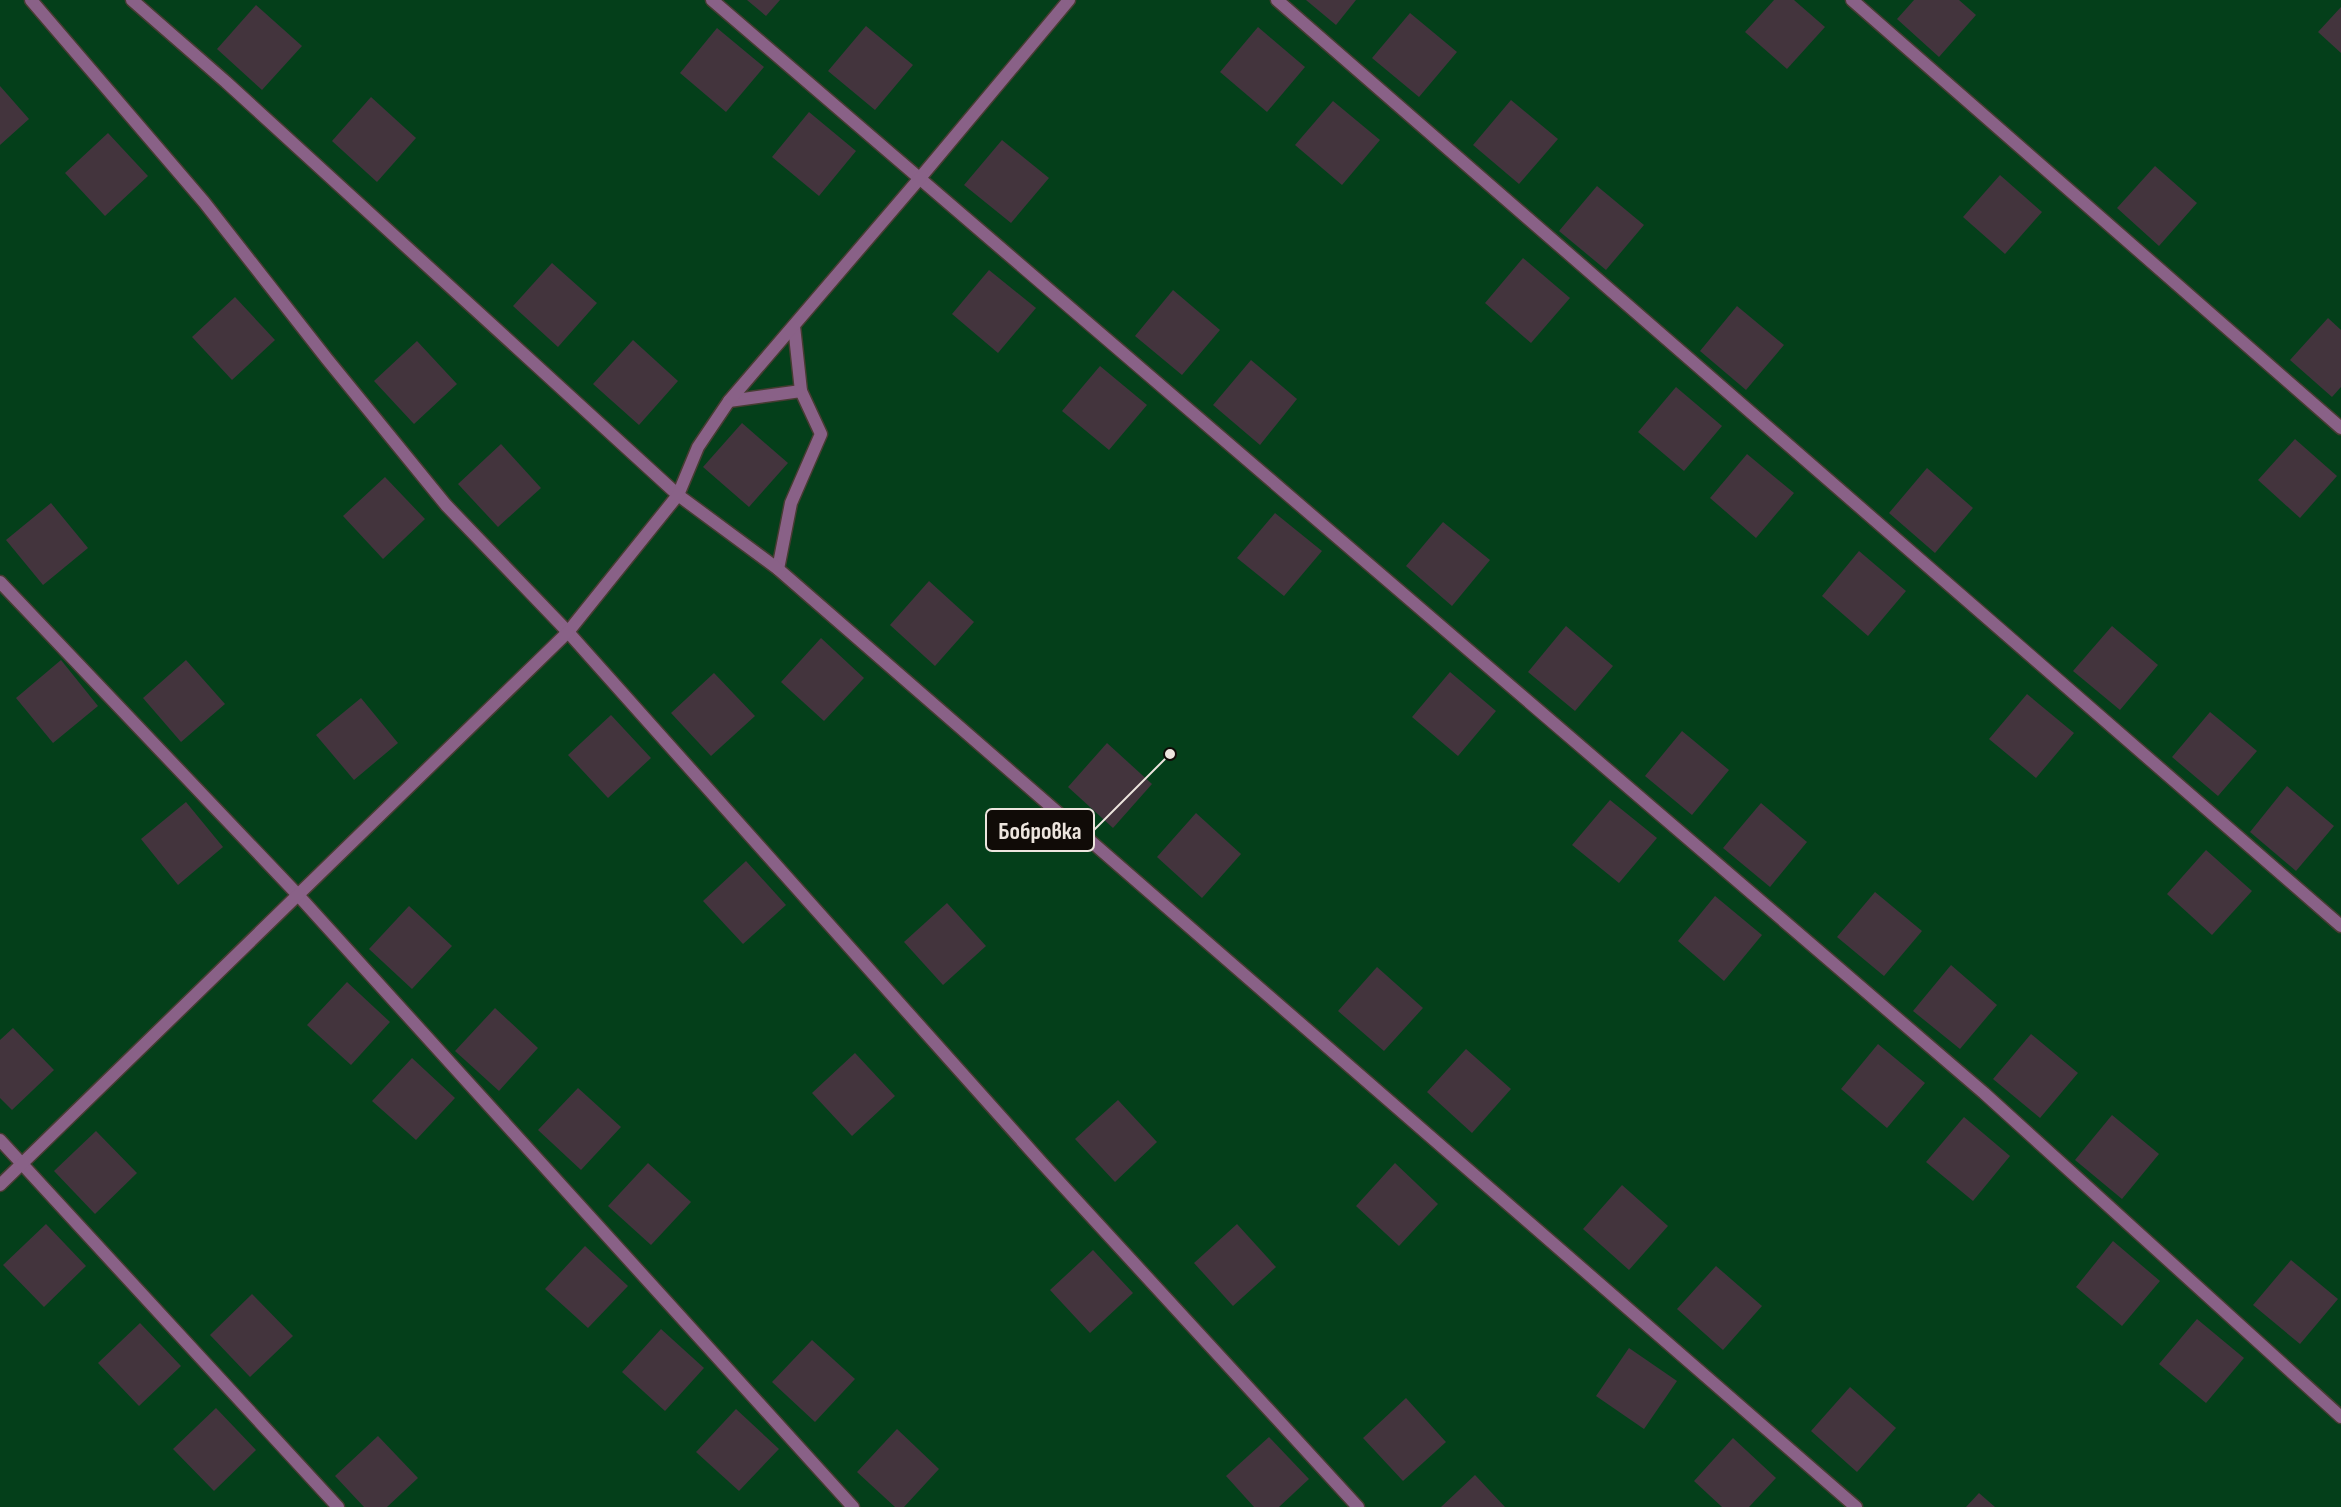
<svg xmlns="http://www.w3.org/2000/svg" width="2341" height="1507" font-family="'Sofia Sans Condensed',sans-serif">
  <style>
    .green { fill: #043f1a }
    .building { fill: #43343d }
    .lines { fill: none; stroke-linecap: round; stroke-linejoin: round }
    .service-casing { stroke: #463c32; stroke-width: 15 }
    .minor-casing { stroke: #463c32; stroke-width: 15 }
    .service { stroke: #896187; stroke-width: 12 }
    .minor { stroke: #896187; stroke-width: 12 }
    .leader { fill: none; stroke: #ede5de; stroke-width: 2 }
    .callout-dot { fill: #ede5de; stroke: #100b07; stroke-width: 2 }
    .callout { fill: #100b07; stroke: #ede5de; stroke-width: 2 }
    .callout-label { font-size: 24px; text-anchor: middle; font-weight: bold; fill: #ede5de }
  </style>
  <rect width="100%" height="100%" fill="#2b2116"/>
  <rect class="green" x="0" y="0" width="2341" height="1507"/>
  <g class="building">
    <path d="M747,0H780L766,16Z"/>
    <path d="M1306,0H1356L1336,25Z"/>
    <path d="M1774,0H1794L1825,27L1787,69L1745,32Z"/>
    <path d="M1914,0H1959L1976,15L1939,57L1897,19Z"/>
    <path d="M256,5L302,46L262,90L217,49Z"/>
    <path d="M2341,7V53L2318,32Z"/>
    <path d="M1410,13L1457,52L1419,97L1372,58Z"/>
    <path d="M866,26L913,65L875,110L828,71Z"/>
    <path d="M1258,27L1305,67L1267,112L1220,72Z"/>
    <path d="M717,28L764,67L726,112L680,73Z"/>
    <path d="M0,86L29,119L0,145Z"/>
    <path d="M371,97L416,138L377,182L332,141Z"/>
    <path d="M1511,100L1558,139L1519,184L1473,145Z"/>
    <path d="M1333,101L1380,140L1342,185L1295,145Z"/>
    <path d="M809,112L856,151L819,196L772,157Z"/>
    <path d="M108,133L148,176L105,216L65,173Z"/>
    <path d="M1002,140L1049,178L1011,223L964,185Z"/>
    <path d="M2155,166L2197,203L2159,246L2117,208Z"/>
    <path d="M2000,175L2042,212L2005,254L1963,217Z"/>
    <path d="M1597,186L1644,225L1606,270L1559,231Z"/>
    <path d="M1523,258L1570,298L1531,343L1485,303Z"/>
    <path d="M552,263L597,303L558,347L513,306Z"/>
    <path d="M989,270L1036,308L998,353L952,314Z"/>
    <path d="M1173,290L1220,330L1182,375L1135,336Z"/>
    <path d="M235,297L275,340L232,380L192,337Z"/>
    <path d="M1737,306L1784,345L1746,390L1700,351Z"/>
    <path d="M2328,318L2341,330V387L2332,397L2290,360Z"/>
    <path d="M633,340L678,381L639,425L593,384Z"/>
    <path d="M417,341L457,384L414,424L374,381Z"/>
    <path d="M1251,360L1297,399L1260,445L1213,405Z"/>
    <path d="M1100,366L1147,405L1109,450L1062,411Z"/>
    <path d="M1676,387L1722,426L1684,471L1638,432Z"/>
    <path d="M742,423L788,463L749,507L703,467Z"/>
    <path d="M2295,439L2337,476L2300,518L2258,480Z"/>
    <path d="M501,444L541,488L498,527L458,484Z"/>
    <path d="M1747,454L1794,493L1756,538L1710,498Z"/>
    <path d="M1927,468L1973,508L1935,553L1889,513Z"/>
    <path d="M385,477L425,519L383,559L343,516Z"/>
    <path d="M51,503L88,548L43,585L6,540Z"/>
    <path d="M1275,513L1322,551L1284,596L1237,558Z"/>
    <path d="M1443,522L1490,560L1452,606L1406,566Z"/>
    <path d="M1859,551L1906,591L1868,636L1822,596Z"/>
    <path d="M929,581L974,622L935,666L890,625Z"/>
    <path d="M1566,626L1613,666L1575,711L1528,672Z"/>
    <path d="M2112,626L2158,665L2120,710L2073,671Z"/>
    <path d="M821,638L864,678L824,721L781,682Z"/>
    <path d="M61,660L98,706L53,743L16,698Z"/>
    <path d="M186,660L225,704L181,742L143,698Z"/>
    <path d="M1450,672L1496,711L1458,756L1412,717Z"/>
    <path d="M714,673L755,716L711,756L671,713Z"/>
    <path d="M2027,694L2074,733L2036,778L1989,739Z"/>
    <path d="M361,698L398,743L354,780L316,735Z"/>
    <path d="M2210,712L2257,751L2218,796L2172,757Z"/>
    <path d="M611,715L651,758L608,798L568,755Z"/>
    <path d="M1682,731L1729,770L1692,815L1645,776Z"/>
    <path d="M1107,743L1152,784L1113,828L1068,787Z"/>
    <path d="M2287,786L2334,826L2296,871L2250,832Z"/>
    <path d="M1610,800L1657,838L1619,883L1572,845Z"/>
    <path d="M186,802L223,847L178,885L141,839Z"/>
    <path d="M1761,803L1807,842L1770,887L1723,848Z"/>
    <path d="M1196,813L1241,854L1202,898L1157,857Z"/>
    <path d="M2206,850L2252,891L2212,935L2167,894Z"/>
    <path d="M746,861L786,905L743,944L703,901Z"/>
    <path d="M1875,892L1922,931L1884,976L1837,937Z"/>
    <path d="M1715,896L1762,935L1724,981L1678,941Z"/>
    <path d="M947,903L986,946L943,985L904,942Z"/>
    <path d="M409,906L452,946L412,989L369,949Z"/>
    <path d="M1951,965L1997,1005L1960,1049L1913,1011Z"/>
    <path d="M1377,967L1423,1008L1384,1051L1338,1011Z"/>
    <path d="M347,982L390,1022L351,1065L307,1025Z"/>
    <path d="M495,1008L538,1048L499,1091L455,1051Z"/>
    <path d="M13,1028L54,1070L12,1110L0,1098V1040Z"/>
    <path d="M2031,1034L2078,1073L2040,1118L1993,1079Z"/>
    <path d="M1878,1044L1925,1083L1887,1128L1841,1089Z"/>
    <path d="M1466,1049L1511,1089L1472,1133L1427,1092Z"/>
    <path d="M855,1053L895,1096L852,1136L812,1093Z"/>
    <path d="M412,1058L455,1098L416,1140L372,1101Z"/>
    <path d="M578,1088L621,1127L581,1170L538,1130Z"/>
    <path d="M1118,1100L1157,1142L1115,1182L1075,1139Z"/>
    <path d="M2112,1115L2159,1154L2122,1199L2075,1160Z"/>
    <path d="M1964,1117L2010,1156L1973,1201L1926,1162Z"/>
    <path d="M96,1131L137,1173L95,1214L54,1171Z"/>
    <path d="M648,1163L691,1202L651,1245L608,1206Z"/>
    <path d="M1395,1163L1438,1204L1399,1246L1356,1206Z"/>
    <path d="M1622,1185L1668,1226L1629,1270L1583,1229Z"/>
    <path d="M46,1224L86,1266L44,1307L3,1265Z"/>
    <path d="M1237,1224L1276,1267L1233,1306L1194,1263Z"/>
    <path d="M2113,1241L2160,1281L2122,1326L2076,1287Z"/>
    <path d="M585,1246L628,1286L588,1328L545,1289Z"/>
    <path d="M1093,1250L1133,1293L1090,1333L1050,1290Z"/>
    <path d="M2291,1260L2338,1299L2300,1344L2253,1305Z"/>
    <path d="M1716,1266L1762,1306L1723,1350L1677,1309Z"/>
    <path d="M252,1294L293,1336L250,1377L210,1335Z"/>
    <path d="M2197,1319L2244,1358L2206,1403L2159,1364Z"/>
    <path d="M140,1323L181,1366L139,1406L98,1363Z"/>
    <path d="M661,1329L704,1368L665,1411L622,1372Z"/>
    <path d="M812,1340L855,1379L815,1422L772,1382Z"/>
    <path d="M1629,1348L1677,1381L1644,1429L1596,1396Z"/>
    <path d="M1850,1387L1896,1428L1857,1472L1811,1431Z"/>
    <path d="M1406,1398L1446,1442L1403,1481L1363,1438Z"/>
    <path d="M216,1408L256,1450L214,1491L173,1449Z"/>
    <path d="M736,1409L779,1449L739,1491L696,1452Z"/>
    <path d="M897,1429L939,1469L904,1507H895L857,1472Z"/>
    <path d="M378,1436L418,1478L387,1507H364L335,1476Z"/>
    <path d="M1269,1437L1309,1479L1279,1507H1254L1226,1476Z"/>
    <path d="M1733,1438L1776,1478L1749,1507H1722L1694,1481Z"/>
    <path d="M1475,1475L1505,1507H1441Z"/>
    <path d="M1979,1493L1995,1507H1966Z"/>
  </g>
  <g class="lines">
    <defs>
      <g id="service">
        <path d="M729,401L801,391"/>
        <path d="M778,569L791,503L821,434L801,391L794,326"/>
        <path d="M0,582L298,895L853,1507"/>
      </g>
      <g id="minor">
        <path d="M31,0L204,202L327,359L446,505L568,632L1042,1163L1358,1507"/>
        <path d="M132,0L226,82L678,495L778,569L1856,1507"/>
        <path d="M712,0L1984,1093L2341,1417"/>
        <path d="M1277,0L2341,926"/>
        <path d="M1852,0L2341,428"/>
        <path d="M0,1140L338,1507"/>
        <path d="M0,1185L568,632L678,495L698,447L729,401L920,178L1069,0"/>
      </g>
    </defs>
    <use href="#service" class="service-casing"/>
    <use href="#minor" class="minor-casing"/>
    <use href="#service" class="service"/>
    <use href="#minor" class="minor"/>
  </g>
  <path class="leader" d="M1170 754L1094 830"/>
  <circle class="callout-dot" cx="1170" cy="754" r="6"/>
  <rect class="callout" x="986" y="809" width="108" height="42" rx="6"/>
  <g class="callout-label">
    <text x="1040" y="839">Бобровка</text>
  </g>
</svg>
